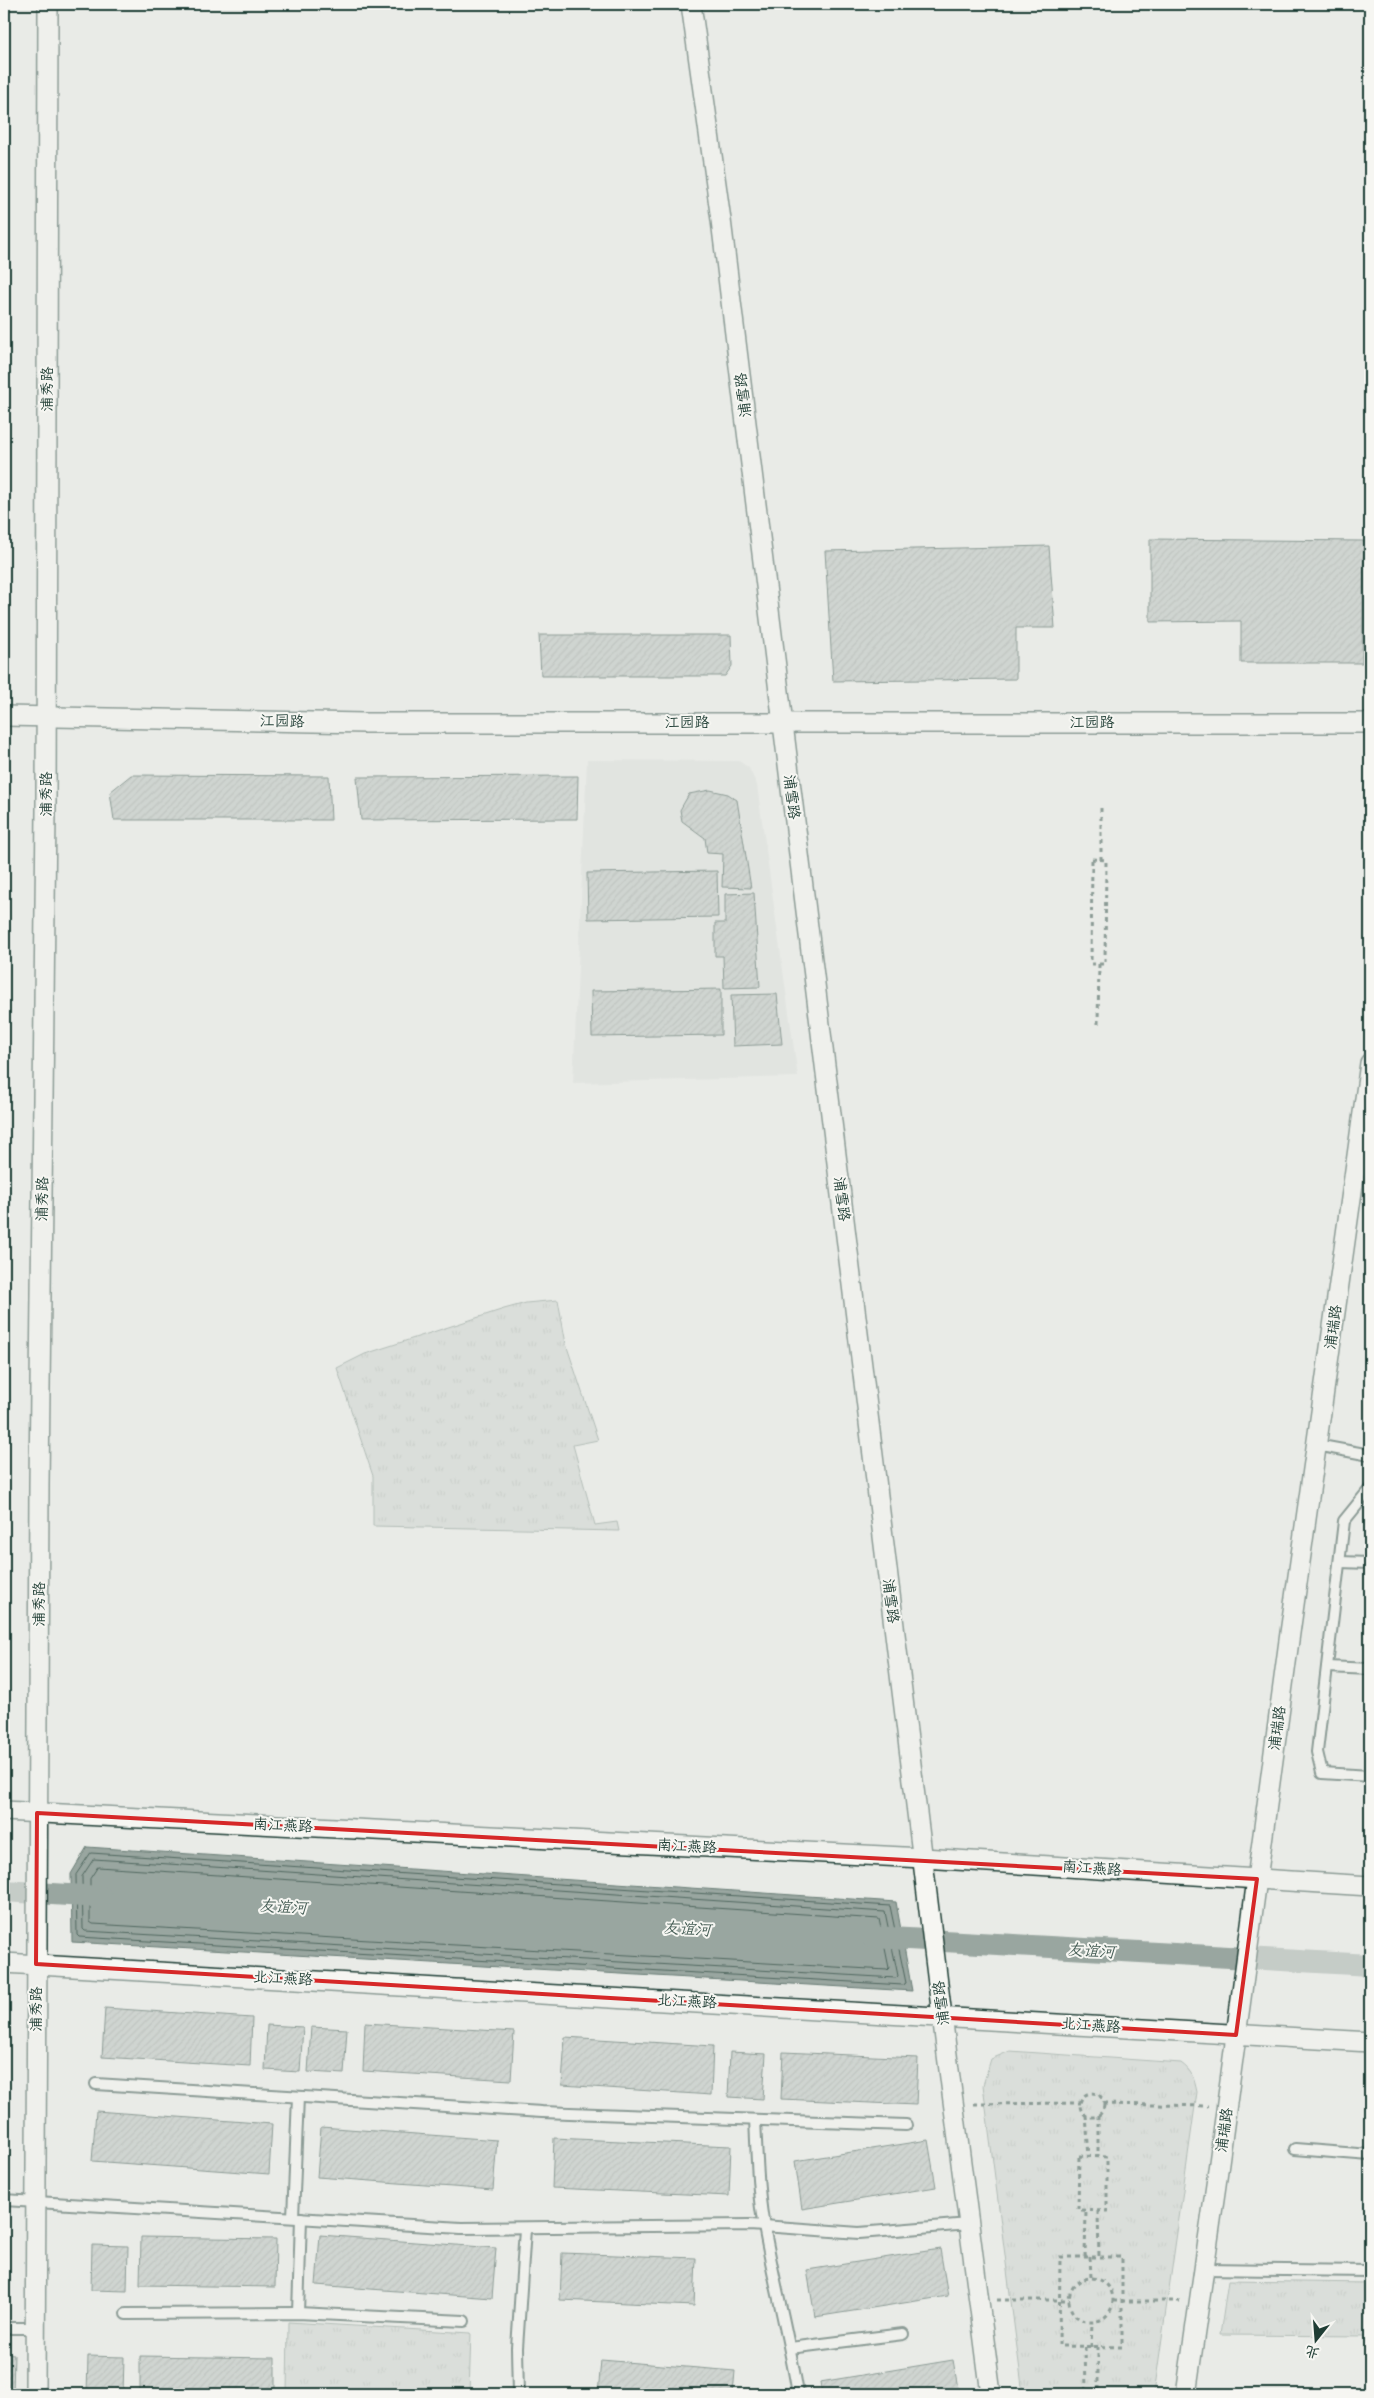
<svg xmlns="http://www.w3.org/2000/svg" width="1374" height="2398" font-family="Kalam,'LXGW WenKai TC',sans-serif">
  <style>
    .built { fill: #d8dcd8 }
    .park { fill: url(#park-tufts); stroke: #73867e }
    .water { fill: #99a6a0; stroke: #687c75 }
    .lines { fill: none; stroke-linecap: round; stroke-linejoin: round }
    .shore { stroke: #50675f; stroke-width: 1 }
    .canal { stroke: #99a6a0; stroke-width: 22 }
    .building { fill: url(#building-hatch); stroke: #1f3d34 }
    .lane-casing { stroke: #1f3d34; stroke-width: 14 }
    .street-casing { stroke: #1f3d34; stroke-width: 22 }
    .path { stroke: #1f3d34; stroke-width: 3; stroke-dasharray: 4 4; stroke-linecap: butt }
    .lane { stroke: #f6f6f2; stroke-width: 10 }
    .street { stroke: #f6f6f2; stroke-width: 19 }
    .marked { fill: none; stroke: #d62828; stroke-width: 4; stroke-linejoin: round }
    .labels { text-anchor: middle; stroke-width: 4; stroke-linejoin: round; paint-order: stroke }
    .street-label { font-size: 15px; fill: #1f3d34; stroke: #f6f6f2 }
    .water-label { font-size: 16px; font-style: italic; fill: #445c54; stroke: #f6f6f2 }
  </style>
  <defs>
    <pattern id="park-tufts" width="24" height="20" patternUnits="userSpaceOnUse" patternTransform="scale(1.25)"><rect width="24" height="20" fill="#c7cec9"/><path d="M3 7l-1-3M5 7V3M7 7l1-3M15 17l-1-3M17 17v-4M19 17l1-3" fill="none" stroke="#aab2ad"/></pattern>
    <pattern id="building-hatch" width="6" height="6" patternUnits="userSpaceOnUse" patternTransform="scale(1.25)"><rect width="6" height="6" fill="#b0bab5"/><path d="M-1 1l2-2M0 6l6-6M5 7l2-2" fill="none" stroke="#8f9894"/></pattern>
  </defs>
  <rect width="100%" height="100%" fill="#e9ebe7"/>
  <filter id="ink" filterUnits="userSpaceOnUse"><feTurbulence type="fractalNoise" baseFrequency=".02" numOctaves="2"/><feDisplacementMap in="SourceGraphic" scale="10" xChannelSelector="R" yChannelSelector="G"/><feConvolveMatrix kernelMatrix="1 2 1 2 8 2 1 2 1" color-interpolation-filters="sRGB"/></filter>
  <g filter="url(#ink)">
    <path class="built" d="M587,760L739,761L749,768L757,785L798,1077L573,1083Z"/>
    <g class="park">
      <path d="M558,1300L566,1344L598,1440L573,1445L595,1525L617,1522L619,1531L373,1526V1476L337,1368L365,1354L504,1309L526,1303Z"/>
      <path d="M1010,2051L1181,2063C1192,2071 1194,2078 1197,2092L1154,2394H1023L983,2085L991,2059Z"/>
      <path d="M1228,2281L1370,2283V2336L1220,2335Z"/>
      <path d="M288,2322L471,2333L469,2394H287Z"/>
    </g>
    <g class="water">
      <path d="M4,1842L7,1845L4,1928Z"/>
      <path d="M87,1847L896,1902L912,1991L72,1942L71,1874Z"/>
    </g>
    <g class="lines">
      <g class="shore">
        <path d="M91,1853L890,1906L906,1983L903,1985L79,1937L77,1935L76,1875Z"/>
        <path d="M94,1859L885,1912L898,1976L896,1978L85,1931L83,1929L82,1877Z"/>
        <path d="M98,1867L879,1919L889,1968L887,1970L93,1924L90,1922V1879Z"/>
      </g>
      <g class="canal">
        <path d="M4,1891L101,1897"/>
        <path d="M872,1937L1370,1965"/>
      </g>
    </g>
    <g class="building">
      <path d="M1150,539L1364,541L1362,663H1241V621L1150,622Z"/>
      <path d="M1049,546L1055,628H1016V679L833,681L825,551Z"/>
      <path d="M539,635H731L732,666L725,676H541Z"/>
      <path d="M131,775L329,776L331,820H114L110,792Z"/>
      <path d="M578,776L577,819L361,820L357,777Z"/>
      <path d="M710,790L728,794L737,800L751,888L722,887L723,854L707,853L705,838L682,821L680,810L689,794Z"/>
      <path d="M717,871L718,917L588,919L587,873Z"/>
      <path d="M754,893L760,987L724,988L723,956H715V923H725V894Z"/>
      <path d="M721,989V1035L592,1037L591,991Z"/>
      <path d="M777,994L782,1044L733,1046L731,995Z"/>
      <path d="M105,2008L252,2018L250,2066L102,2057Z"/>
      <path d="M365,2023L514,2032L511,2080L363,2071Z"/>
      <path d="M267,2025L303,2027L300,2072L265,2070Z"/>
      <path d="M311,2027L347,2029L344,2074L308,2072Z"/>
      <path d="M565,2037L713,2046L711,2095L562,2085Z"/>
      <path d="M730,2052L766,2054L763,2099L728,2097Z"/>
      <path d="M783,2052L918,2058L916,2105L781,2099Z"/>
      <path d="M96,2111L272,2124L269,2174L92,2161Z"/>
      <path d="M321,2127L497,2140L493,2190L317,2177Z"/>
      <path d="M554,2138L731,2146L729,2196L552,2188Z"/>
      <path d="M928,2140L936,2187L802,2209L795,2161Z"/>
      <path d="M320,2235L496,2248L492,2298L316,2285Z"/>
      <path d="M4,2237H8V2285L4,2284Z"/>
      <path d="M141,2237L276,2239L275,2287L140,2285Z"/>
      <path d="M92,2245L128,2246L127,2291L91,2290Z"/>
      <path d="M940,2249L948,2296L815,2317L807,2270Z"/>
      <path d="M562,2253L696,2258L694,2306L560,2300Z"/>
      <path d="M4,2353L14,2354L13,2394H4Z"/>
      <path d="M88,2356L124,2357L123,2394H87Z"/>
      <path d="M140,2356L275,2358V2394H140Z"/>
      <path d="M601,2360L735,2371L733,2394H598Z"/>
      <path d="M953,2360L959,2394H822L820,2382Z"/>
    </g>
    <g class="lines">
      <defs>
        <g id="lane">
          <path d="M1316,1445L1370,1455"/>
          <path d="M1370,1489L1344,1521L1317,1752L1322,1773L1370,1776"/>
          <path d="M1340,1562L1370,1563"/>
          <path d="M1328,1667L1370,1669"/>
          <path d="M96,2084L542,2112L906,2125"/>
          <path d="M755,2120C757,2155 757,2191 764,2226C774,2282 789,2338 798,2394"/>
          <path d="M1295,2149L1370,2155"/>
          <path d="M4,2200L461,2228L750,2225L859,2233L969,2224"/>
          <path d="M293,2217L298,2097"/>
          <path d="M1205,2269L1370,2271"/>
          <path d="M298,2313L301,2218"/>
          <path d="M126,2314L298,2313L464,2321"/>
          <path d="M4,2328H35"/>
          <path d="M790,2348L903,2334"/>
          <path d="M518,2394L517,2348L525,2229"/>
        </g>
        <g id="street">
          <path d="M691,4L721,220L942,2016L991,2394"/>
          <path d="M4,716L365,723H1370"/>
          <path d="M4,1811L923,1858L1370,1886"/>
          <path d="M4,1963L1370,2042"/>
          <path d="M35,2394L39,1486L46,811L48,4"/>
          <path d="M1186,2394L1216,2185L1290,1633L1370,1063"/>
        </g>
      </defs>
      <use href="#lane" class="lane-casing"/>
      <use href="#street" class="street-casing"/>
      <g class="path">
        <path d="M1092,859L1106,860L1105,964H1091Z"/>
        <path d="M1101,860V805"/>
        <path d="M1098,1024L1099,964"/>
        <circle cx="1092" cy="2105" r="12"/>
        <path d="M974,2104L1081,2103"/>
        <path d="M1103,2104L1208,2106"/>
        <path d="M1086,2115L1089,2157"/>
        <path d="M1098,2115V2157"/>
        <path d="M1079,2156L1107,2157V2211L1078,2210Z"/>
        <path d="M1098,2211L1099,2257"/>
        <path d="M1060,2257H1122V2347L1059,2346Z"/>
        <path d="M1085,2257L1086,2210"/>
        <path d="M1090,2257L1091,2278"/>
        <circle cx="1091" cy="2300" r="22"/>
        <path d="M997,2300H1070"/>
        <path d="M1113,2301H1180"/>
        <path d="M1085,2347L1086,2390"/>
        <path d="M1091,2347L1092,2323"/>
        <path d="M1098,2390V2347"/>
        <path d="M1077,2394V2390L1106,2391V2394"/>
      </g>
      <use href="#lane" class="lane"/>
      <use href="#street" class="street"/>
    </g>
  </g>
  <path d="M0 0H1374V2398H0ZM37,1813L1257,1879L1236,2035L36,1964Z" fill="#e9ebe7" fill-opacity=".55" fill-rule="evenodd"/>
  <path class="marked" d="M37,1813L1257,1879L1236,2035L36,1964Z"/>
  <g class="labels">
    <g class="street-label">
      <text transform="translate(47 389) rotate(-90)" y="5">浦秀路</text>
      <text transform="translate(743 395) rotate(-97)" y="5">浦雪路</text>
      <text transform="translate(282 721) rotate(1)" y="5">江园路</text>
      <text x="687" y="727">江园路</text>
      <text x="1092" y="727">江园路</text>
      <text transform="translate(46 794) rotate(-90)" y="5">浦秀路</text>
      <text transform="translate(792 797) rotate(83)" y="5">浦雪路</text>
      <text transform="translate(42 1199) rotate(-89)" y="5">浦秀路</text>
      <text transform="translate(842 1199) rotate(83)" y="5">浦雪路</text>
      <text transform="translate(1333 1327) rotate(-82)" y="5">浦瑞路</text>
      <text transform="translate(891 1601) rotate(83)" y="5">浦雪路</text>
      <text transform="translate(39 1604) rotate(-90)" y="5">浦秀路</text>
      <text transform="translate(1277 1728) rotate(-82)" y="5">浦瑞路</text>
      <text transform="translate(283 1825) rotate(3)" y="5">南江燕路</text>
      <text transform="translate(687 1846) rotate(3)" y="5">南江燕路</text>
      <text transform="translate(1092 1868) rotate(4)" y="5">南江燕路</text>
      <text transform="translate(283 1978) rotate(3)" y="5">北江燕路</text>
      <text transform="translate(687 2001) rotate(3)" y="5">北江燕路</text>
      <text transform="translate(941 2003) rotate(-97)" y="5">浦雪路</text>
      <text transform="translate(36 2009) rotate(-90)" y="5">浦秀路</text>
      <text transform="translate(1091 2025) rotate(4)" y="5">北江燕路</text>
      <text transform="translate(1224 2130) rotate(-82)" y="5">浦瑞路</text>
    </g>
    <g class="water-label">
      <text transform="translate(283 1906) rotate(3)" y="6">友谊河</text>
      <text transform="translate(687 1928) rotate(3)" y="6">友谊河</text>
      <text transform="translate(1091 1950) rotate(3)" y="6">友谊河</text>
    </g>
  </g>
  <rect width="1374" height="2398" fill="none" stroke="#f6f6f2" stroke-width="20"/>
  <rect x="10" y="10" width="1354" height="2378" fill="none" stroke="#1f3d34" stroke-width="2" filter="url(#ink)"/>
  <g transform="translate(1316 2340) rotate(197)" stroke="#f6f6f2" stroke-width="4" paint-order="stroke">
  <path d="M0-4L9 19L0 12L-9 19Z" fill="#1f3d34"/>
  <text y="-8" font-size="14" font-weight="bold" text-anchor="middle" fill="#1f3d34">北</text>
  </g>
</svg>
